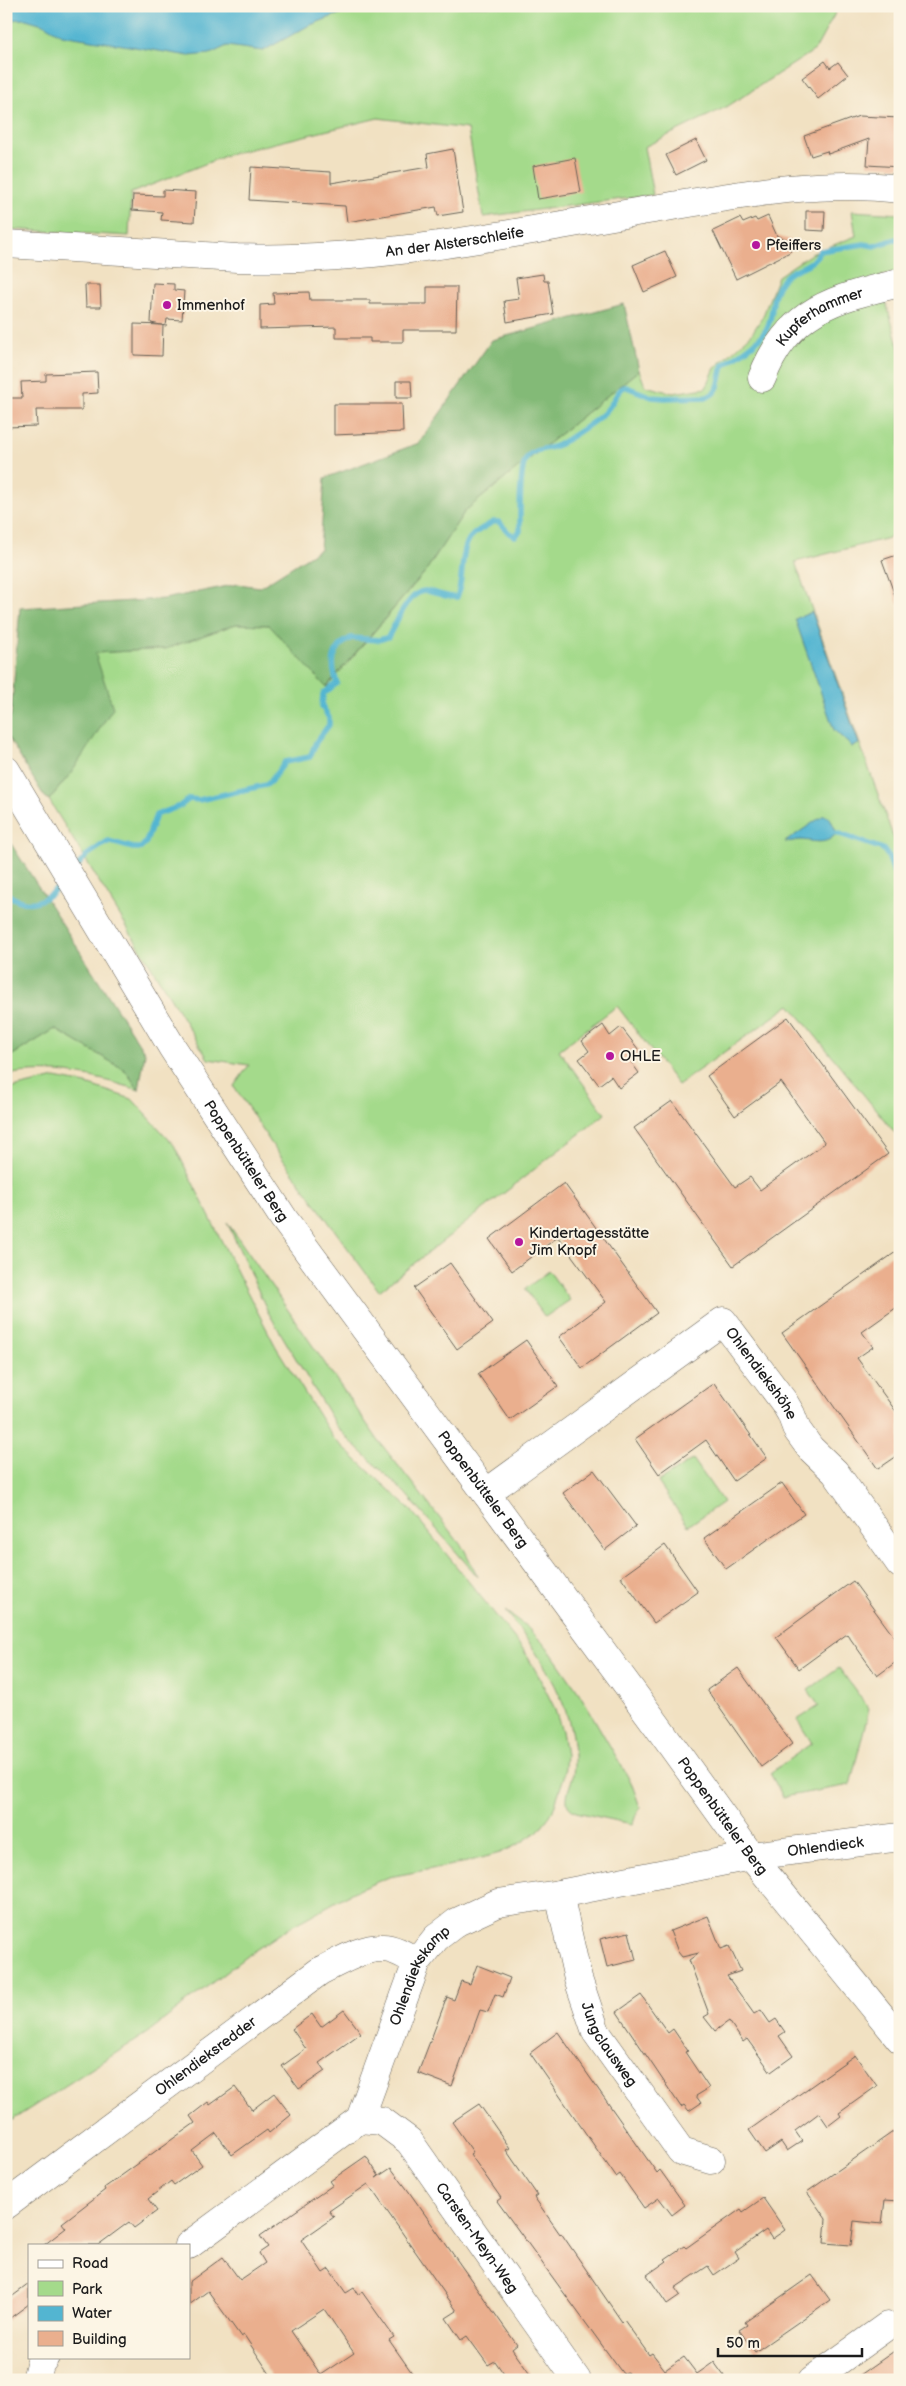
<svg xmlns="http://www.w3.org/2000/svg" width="906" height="2386" font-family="'Balsamiq Sans',sans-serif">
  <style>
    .green { fill: #a4da8b; stroke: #607b54 }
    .forest { fill: #83ba77; stroke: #506b4a }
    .water { fill: #53b5d1; stroke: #386876 }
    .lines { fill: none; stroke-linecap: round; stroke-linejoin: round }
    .stream { stroke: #53b5d1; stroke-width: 5.5 }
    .building { fill: #eaaf8e; fill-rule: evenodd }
    .minor-casing { stroke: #676156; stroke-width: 29 }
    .major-casing { stroke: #676156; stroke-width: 29 }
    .minor { stroke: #fff; stroke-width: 28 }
    .major { stroke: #fff; stroke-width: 28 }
    .poi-dot { fill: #b5179e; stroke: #fcf5e5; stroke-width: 2 }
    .labels { text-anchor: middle; stroke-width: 4; stroke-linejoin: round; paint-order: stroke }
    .street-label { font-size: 15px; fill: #1c1c1c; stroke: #fcf5e5 }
    .poi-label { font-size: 15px; fill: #1c1c1c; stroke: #fcf5e5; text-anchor: start }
  </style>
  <rect width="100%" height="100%" fill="#fcf5e5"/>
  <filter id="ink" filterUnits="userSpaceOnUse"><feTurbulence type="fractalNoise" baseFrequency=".02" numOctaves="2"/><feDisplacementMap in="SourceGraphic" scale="10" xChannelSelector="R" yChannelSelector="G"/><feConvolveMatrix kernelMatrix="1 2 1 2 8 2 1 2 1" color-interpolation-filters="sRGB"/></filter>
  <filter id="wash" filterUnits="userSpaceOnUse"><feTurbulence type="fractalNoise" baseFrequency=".0096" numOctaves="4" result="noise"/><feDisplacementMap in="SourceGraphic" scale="20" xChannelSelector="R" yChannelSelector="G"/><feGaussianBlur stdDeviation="1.12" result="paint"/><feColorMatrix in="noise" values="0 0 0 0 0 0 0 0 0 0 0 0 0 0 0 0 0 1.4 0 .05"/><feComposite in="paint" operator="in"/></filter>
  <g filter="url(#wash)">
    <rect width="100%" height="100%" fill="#f1e1c2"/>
    <g class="green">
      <path d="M6,6H839L815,50L728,106L644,147L653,195L483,217L468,129L378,118L230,154L131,193L129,236L6,229Z"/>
      <path d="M852,211L900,214V270L879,277L900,352V535L795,562L900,856V1139L790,1005L678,1085L617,1006L559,1050L605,1114L379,1291L271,1143L234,1086L249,1065L208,1059L49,800L72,772L95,653L165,649L236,624L270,625L327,687L425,572L465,511L639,370L645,386L673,393L706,388L715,368L751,335L763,316L778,276L811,254L856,236Z"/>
      <path d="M55,1029L125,1070L139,1090C93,1076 54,1066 6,1075V1059Z"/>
      <path d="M55,1078L86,1084L132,1099L174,1145L241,1280L276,1347L333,1438L410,1509L523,1649L537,1673L554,1707L562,1731L566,1755L564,1777L552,1813L538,1831L519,1844L500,1853L463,1863L389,1877L353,1892L290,1927L248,1955L147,2033L6,2124V1092L13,1088Z"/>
      <path d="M227,1222L378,1440L464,1549L478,1577L405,1493L347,1438L335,1424L268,1312Z"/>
      <path d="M549,1271L570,1300L545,1317L525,1289Z"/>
      <path d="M693,1459L723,1502L688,1526L658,1482Z"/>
      <path d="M505,1611L527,1627L547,1647L579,1693L631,1782L640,1807L632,1824L576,1812C571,1809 567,1807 567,1801C566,1792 572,1783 573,1774C575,1762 574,1748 572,1736C564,1689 534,1647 505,1611Z"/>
      <path d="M839,1668L869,1709L850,1785L783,1797L770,1773L812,1743L797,1720L819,1706L808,1690Z"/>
    </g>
    <g class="forest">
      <path d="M624,304L639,370L465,511L425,572L326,687L269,625L236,624L165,649L95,653L113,708L72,772L49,800L44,796L6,734V718L11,716L20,608L164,599L238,584L260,587L320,549L325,478L419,443L492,340Z"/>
      <path d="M6,836L145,1053L139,1090L125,1070L55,1029L6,1059Z"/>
    </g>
    <g class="water">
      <path d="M6,6H376L360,11L339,14L308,26L263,51L227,46L210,54L189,56L62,35L43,24L26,19L6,20Z"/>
      <path d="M812,612L859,744L852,747L834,730L795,619Z"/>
      <path d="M824,815L830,818L837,833C826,846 815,841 801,840C796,840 791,842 785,842Z"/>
    </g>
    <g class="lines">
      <g class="stream">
        <path d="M837,833L883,849L888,856L900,888"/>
        <path d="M74,870L87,855L108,841L133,848H141L146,842L156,815L180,806L189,799L199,800L266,785L270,782L285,762L310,757L316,742L329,725V718L322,706L323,694L337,683C330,663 332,648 351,638L379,640L388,637C395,625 410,589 426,591C436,592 446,598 457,597C464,580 460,551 470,538C475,531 487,526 493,522H499L509,533L515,536L520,531C520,516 519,470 526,459C534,446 549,451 560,444C574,435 591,425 604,413C612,406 615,394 624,386L652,397L664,398L707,397C721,392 719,379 723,366C737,355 760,343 767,328C776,309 768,297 784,278C795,265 809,271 820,251L864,244L874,246L900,238"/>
        <path d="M6,893C30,912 47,900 64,881"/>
      </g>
    </g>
    <g id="blocks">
      <g class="building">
        <path d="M825,61L830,68L838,62L848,75L818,99L802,78Z"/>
        <path d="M859,116L900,118V167L867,165L869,139L828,154L827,151L811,156L804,136Z"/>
        <path d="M696,140L706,160L676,175L666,155Z"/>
        <path d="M453,149L463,212L438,216L436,207L347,222L345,206L249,200L251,167L331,172V183L429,167L427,154Z"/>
        <path d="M575,158L581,192L538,199L533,166Z"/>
        <path d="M163,190L196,192L194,222L161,220L162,212L132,210L133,195L163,196Z"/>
        <path d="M806,211H825L824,231L806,230Z"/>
        <path d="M768,216L777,236L790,240L792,247L790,252L736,279L713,231L740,218L743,223L755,218L757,221Z"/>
        <path d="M665,251L677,277L644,292L633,265Z"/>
        <path d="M543,274L544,281H548L553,314L507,322L504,301L519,299L516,278Z"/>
        <path d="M153,283L174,284V290L184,291L182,320L167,319L166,326L151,323Z"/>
        <path d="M85,285H100L101,307H86Z"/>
        <path d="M427,287H457L456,330H403V342H370V338H336V327L260,329V305L274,304L273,293L309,292L310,300H370V304H427Z"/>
        <path d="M134,324L163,325L162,356L134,355Z"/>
        <path d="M97,372L98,393L82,394V410H36L37,426L6,427V398H22L21,382L46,381V374Z"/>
        <path d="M396,381H411L412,398H396Z"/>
        <path d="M334,404H402L403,432L334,435Z"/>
        <path d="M900,554V603L898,604L882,560Z"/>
        <path d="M788,1017L888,1154L733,1266L634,1128L672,1101L735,1187L750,1177L760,1190L825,1143L781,1082L735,1116L707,1076Z"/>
        <path d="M603,1025L610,1036L621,1027L642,1054L631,1062L639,1073L619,1088L611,1076L599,1085L579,1059L589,1051L582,1041Z"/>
        <path d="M564,1183L657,1313L582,1368L559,1337L606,1302L558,1237L512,1271L489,1239Z"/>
        <path d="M900,1249V1305L862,1332L873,1347L857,1358L900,1417V1454L878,1469L782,1333Z"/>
        <path d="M450,1263L493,1323L457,1349L414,1288Z"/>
        <path d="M526,1340L558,1386L510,1420L478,1374Z"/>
        <path d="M714,1383L767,1458L734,1481L706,1440L659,1474L635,1439Z"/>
        <path d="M594,1470L636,1526L605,1550L563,1493Z"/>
        <path d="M782,1483L804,1514L726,1569L704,1538Z"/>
        <path d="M665,1545L698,1592L654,1623L621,1577Z"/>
        <path d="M853,1581L900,1645V1659L877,1676L847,1634L799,1669L776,1637Z"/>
        <path d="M738,1668L792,1744L761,1767L707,1690Z"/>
        <path d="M708,1916L721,1949L729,1946L741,1971L727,1976L754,2014L761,2010L770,2023L776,2019L785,2032L779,2036L793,2056L771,2072L747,2039L743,2042L729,2021L715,2031L704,2017L709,2014L689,1960L699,1953L682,1957L678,1952L670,1931Z"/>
        <path d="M629,1932L636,1960L607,1967L600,1939Z"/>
        <path d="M477,1965L510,1978L503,1997L495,1994L488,2012L480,2010L452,2086L418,2073L447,1997L454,2000L461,1981L470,1984Z"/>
        <path d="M641,1995L668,2033L673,2029L688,2051L685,2052L709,2088L696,2096L701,2103L689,2111L684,2105L681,2107L617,2012Z"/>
        <path d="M344,2010L361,2033L319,2063L325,2071L299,2089L282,2066L306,2049L292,2029L312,2014L321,2027Z"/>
        <path d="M558,2032L657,2173L660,2170L685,2205L672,2215L659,2198L644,2208L620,2174L616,2177L530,2053Z"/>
        <path d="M855,2055L877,2086L839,2113L841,2116L828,2126L819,2113L795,2131L802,2141L787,2151L781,2142L765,2153L749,2130Z"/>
        <path d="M235,2087L252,2110L274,2093L291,2115L269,2133L267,2130L232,2155L216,2133L192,2151L202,2165L174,2185L171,2181L148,2199L157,2211L134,2228L129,2222L98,2245H44L66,2228L62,2223L105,2190L104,2188L195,2123L190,2116L208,2102L210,2105Z"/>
        <path d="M479,2104L510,2148L506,2150L537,2195L534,2197L560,2234L561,2233L622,2322L624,2320L649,2355L652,2353L665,2370L684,2357L697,2374L714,2362L727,2380H633L627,2372L623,2374L497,2201L501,2198L470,2154L473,2152L452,2122Z"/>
        <path d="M900,2127V2201L885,2200L882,2224L854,2221L851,2245L824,2243L826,2219L807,2192Z"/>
        <path d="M366,2156L379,2176L376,2178L391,2168L407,2189L517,2345L512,2349L534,2380H508L495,2361L488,2365L467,2336L461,2340L446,2318L457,2311L368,2184L329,2211L334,2217L301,2240L323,2273L329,2269L346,2293L354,2288L358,2294L362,2292L394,2337L389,2340L417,2380H274L244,2335L241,2337L208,2291L189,2305V2282L223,2257L240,2280L265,2263L259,2253L268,2247L260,2236L333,2185L330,2181ZM324,2309L354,2353L321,2375L291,2331Z"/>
        <path d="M763,2198L785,2230L772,2239L766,2230L735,2252L739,2258L714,2275L708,2266L675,2288L680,2295L667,2304L647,2275L667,2261L665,2259L684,2246L686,2248L741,2209L743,2212Z"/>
        <path d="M812,2275L830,2300L755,2352L739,2330L747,2325L745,2322Z"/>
        <path d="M29,2284V2304L6,2321V2301Z"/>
        <path d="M900,2347V2380H853Z"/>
      </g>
    </g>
  </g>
  <g filter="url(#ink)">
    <use href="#blocks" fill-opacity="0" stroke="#676156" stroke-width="1"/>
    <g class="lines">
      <defs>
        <g id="minor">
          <path id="s1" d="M6,244L237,258C380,263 520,231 660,208C738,195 820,179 900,189"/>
          <path id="s2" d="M762,378C788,310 834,298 900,283"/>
          <path id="s3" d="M486,1493L723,1321L784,1402L791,1414L797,1430L810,1448L835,1472L900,1564"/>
          <path id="s4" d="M559,1894L578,1979L596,2032L681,2151L711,2160"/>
          <path id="s5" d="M360,2119L382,2121L409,2141L577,2380"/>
          <path id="s6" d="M6,2205L320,1971C338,1963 360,1948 381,1948C393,1947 407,1956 417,1962"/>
          <path id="s7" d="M189,2245L360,2119L417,1962L436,1938L457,1922L498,1903L559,1894L751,1856L900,1837"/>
          <path d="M36,2380L40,2364L45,2357"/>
          <path d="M812,2380L887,2326"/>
        </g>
        <g id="major">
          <path id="s8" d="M6,770L172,1047L284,1219L656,1724L751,1856L900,2039"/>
        </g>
      </defs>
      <use href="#minor" class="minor-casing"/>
      <use href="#major" class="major-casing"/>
      <use href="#minor" class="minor"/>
      <use href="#major" class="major"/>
    </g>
  </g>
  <g class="poi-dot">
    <circle cx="756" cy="245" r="5"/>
    <circle cx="167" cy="305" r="5"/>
    <circle cx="610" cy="1056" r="5"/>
    <circle cx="519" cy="1242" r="5"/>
  </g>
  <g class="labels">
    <g class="street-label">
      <text dy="5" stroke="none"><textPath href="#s1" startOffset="450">An der Alsterschleife</textPath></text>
      <text dy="5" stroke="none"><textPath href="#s2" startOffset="88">Kupferhammer</textPath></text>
      <text dy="5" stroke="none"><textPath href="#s8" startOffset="459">Poppenbütteler Berg</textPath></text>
      <text dy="5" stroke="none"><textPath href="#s3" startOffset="358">Ohlendiekshöhe</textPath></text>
      <text dy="5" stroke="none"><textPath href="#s8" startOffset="864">Poppenbütteler Berg</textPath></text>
      <text dy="5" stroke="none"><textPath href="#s8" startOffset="1269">Poppenbütteler Berg</textPath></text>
      <text dy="5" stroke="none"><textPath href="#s7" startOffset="814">Ohlendieck</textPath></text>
      <text dy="5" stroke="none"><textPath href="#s7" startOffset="369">Ohlendiekskamp</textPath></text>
      <text dy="5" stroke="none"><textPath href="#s4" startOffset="160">Jungclausweg</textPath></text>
      <text dy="5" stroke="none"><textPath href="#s6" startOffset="249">Ohlendieksredder</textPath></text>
      <text dy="5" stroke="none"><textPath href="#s5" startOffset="174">Carsten-Meyn-Weg</textPath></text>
    </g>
    <g class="poi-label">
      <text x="766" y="250">Pfeiffers</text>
      <text x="177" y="310">Immenhof</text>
      <text x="620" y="1061">OHLE</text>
      <text x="529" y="1238">Kindertagesstätte<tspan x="529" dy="17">Jim Knopf</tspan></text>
    </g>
  </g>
  <rect width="906" height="2386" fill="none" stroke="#fcf5e5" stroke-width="25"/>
  <rect x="28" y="2244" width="162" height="115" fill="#fcf5e5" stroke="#a29e95"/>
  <rect x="38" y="2260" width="25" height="8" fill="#ffffff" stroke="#a29e95"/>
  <text x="72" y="2268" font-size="15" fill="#1c1c1c">Road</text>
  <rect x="38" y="2281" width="25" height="15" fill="#a4da8b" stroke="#a29e95"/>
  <text x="72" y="2294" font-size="15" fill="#1c1c1c">Park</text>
  <rect x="38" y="2306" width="25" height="15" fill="#53b5d1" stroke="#a29e95"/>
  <text x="72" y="2318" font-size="15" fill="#1c1c1c">Water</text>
  <rect x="38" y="2331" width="25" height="15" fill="#eaaf8e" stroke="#a29e95"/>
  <text x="72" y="2344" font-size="15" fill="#1c1c1c">Building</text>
  <path d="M718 2348v8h144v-8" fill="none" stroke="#1c1c1c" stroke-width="2.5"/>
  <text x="726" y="2348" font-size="15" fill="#1c1c1c" stroke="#fcf5e5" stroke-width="4" paint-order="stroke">50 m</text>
</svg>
